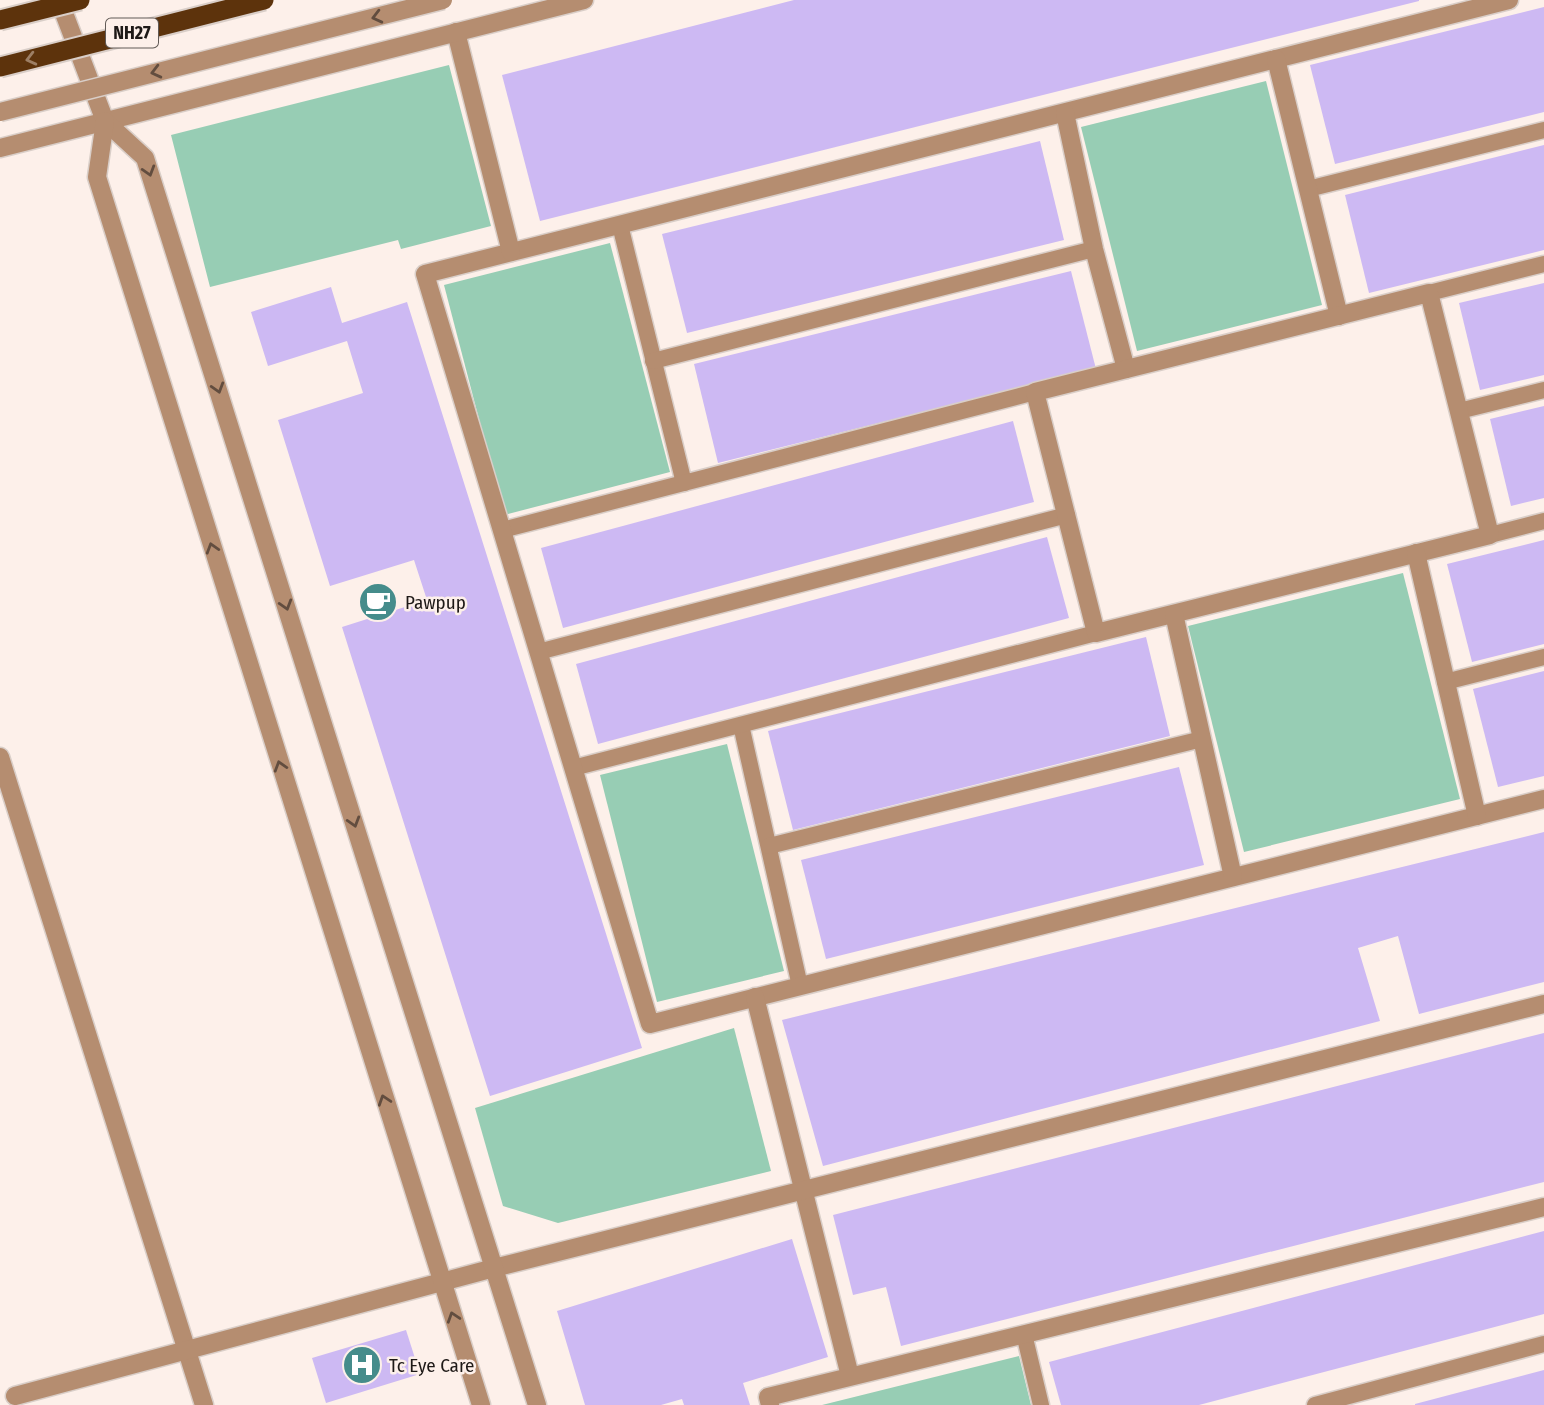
<svg xmlns="http://www.w3.org/2000/svg" width="1544" height="1405" font-family="'Fira Sans Condensed',sans-serif">
  <style>
    .green { fill: #97cdb4 }
    .building { fill: #cdb9f3 }
    .lines { fill: none; stroke-linecap: round; stroke-linejoin: round }
    .service-casing { stroke: #d9cec8; stroke-width: 19 }
    .minor-casing { stroke: #d9cec8; stroke-width: 21 }
    .tertiary-casing { stroke: #d9cec8; stroke-width: 21 }
    .service { stroke: #b58d70; stroke-width: 16 }
    .minor { stroke: #b58d70; stroke-width: 18 }
    .tertiary { stroke: #b58d70; stroke-width: 18 }
    .tertiary-bridge-casing { stroke: #d9cec8; stroke-width: 21; stroke-linecap: butt }
    .trunk-bridge-casing { stroke: #d9cec8; stroke-width: 23; stroke-linecap: butt }
    .tertiary-bridge { stroke: #b58d70; stroke-width: 18 }
    .trunk-bridge { stroke: #5d330c; stroke-width: 19 }
    .oneway { stroke: #624d3f }
    .oneway2 { stroke: #9d7f65 }
    .labels { text-anchor: middle; stroke-width: 5; stroke-linejoin: round; paint-order: stroke }
    .shield { fill: #fdf0ea; stroke: #615a56; stroke-width: 2 }
    .shield-label { font-size: 18px; font-weight: bold; fill: #1e1917 }
    .poi-label { font-size: 19px; fill: #1e1917; stroke: #fdf0ea; text-anchor: start }
  </style>
  <rect width="100%" height="100%" fill="#fdf0ea"/>
  <g class="green">
    <path d="M449,65L491,226L401,249L398,240L210,287L171,135Z"/>
    <path d="M1266,81L1322,305L1137,351L1081,127Z"/>
    <path d="M610,243L670,472L504,515L444,285Z"/>
    <path d="M1403,573L1460,799L1244,852L1188,626Z"/>
    <path d="M727,744L784,971L657,1002L600,775Z"/>
    <path d="M734,1028L771,1171L558,1223L503,1206L475,1108Z"/>
    <path d="M1019,1356L1031,1405H822Z"/>
  </g>
  <g class="building">
    <path d="M794,0H1419V1L540,221L502,75Z"/>
    <path d="M1544,7V112L1335,164L1310,65Z"/>
    <path d="M1040,141L1064,240L687,333L662,234Z"/>
    <path d="M1544,145V250L1369,293L1345,195Z"/>
    <path d="M1071,271L1096,369L718,463L694,364Z"/>
    <path d="M1544,283V375L1480,390L1459,303Z"/>
    <path d="M331,287L342,323L407,302L642,1048L490,1096L342,627L427,600L414,560L330,586L278,420L363,393L347,341L268,366L251,312Z"/>
    <path d="M1544,406V498L1511,506L1490,419Z"/>
    <path d="M1013,421L1034,502L563,628L541,548Z"/>
    <path d="M1047,537L1069,618L598,744L576,664Z"/>
    <path d="M1544,540V644L1472,662L1447,564Z"/>
    <path d="M1146,637L1170,736L793,830L768,731Z"/>
    <path d="M1544,671V776L1498,787L1473,689Z"/>
    <path d="M1179,767L1204,865L826,959L801,860Z"/>
    <path d="M1544,832V982L1419,1014L1398,936L1358,948L1380,1021L823,1166L782,1020Z"/>
    <path d="M1544,1033V1182L901,1346L886,1287L853,1295L833,1215Z"/>
    <path d="M1544,1231V1314L1199,1405H1061L1049,1362Z"/>
    <path d="M792,1239L828,1357L743,1383L750,1405H684L682,1399L661,1405H585L557,1311Z"/>
    <path d="M406,1330L420,1374L326,1403L312,1358Z"/>
    <path d="M1544,1370V1405H1415V1404Z"/>
  </g>
  <g class="lines">
    <defs>
      <g id="service">
        <path d="M1308,189L1544,130"/>
        <path d="M620,225L684,483"/>
        <path d="M1429,293L1544,264"/>
        <path d="M653,361L1094,249"/>
        <path d="M1459,411L1544,390"/>
        <path d="M502,530L1035,392"/>
        <path d="M1490,535L1544,521"/>
        <path d="M538,652L1067,515"/>
        <path d="M1445,682L1544,657"/>
        <path d="M741,725L800,986"/>
        <path d="M573,768L1096,633"/>
        <path d="M769,846L1202,739"/>
        <path d="M1024,1334L1041,1405"/>
        <path d="M1315,1405L1544,1344"/>
      </g>
      <g id="minor">
        <path d="M1509,0L425,274L650,1024L1544,799"/>
        <path d="M456,32L511,252"/>
        <path d="M1276,59L1339,316"/>
        <path d="M1065,113L1094,249L1126,369"/>
        <path d="M0,148L584,0"/>
        <path d="M1429,293L1490,535L1096,633L1035,392Z"/>
        <path d="M1416,553L1477,816"/>
        <path d="M1174,614L1233,877"/>
        <path d="M0,757L204,1405"/>
        <path d="M755,997L850,1376"/>
        <path d="M15,1396L494,1268L1544,1004"/>
        <path d="M770,1405L768,1397L1544,1207"/>
      </g>
      <g id="tertiary">
        <path d="M59,0L105,121L145,158L537,1405"/>
        <path d="M105,121L97,177L481,1405"/>
      </g>
    </defs>
    <use href="#service" class="service-casing"/>
    <use href="#minor" class="minor-casing"/>
    <use href="#tertiary" class="tertiary-casing"/>
    <use href="#service" class="service"/>
    <use href="#minor" class="minor"/>
    <use href="#tertiary" class="tertiary"/>
    <defs>
      <path id="tertiary-bridge" d="M0,112L443,0"/>
      <g id="trunk-bridge">
        <path d="M0,20L80,0"/>
        <path d="M0,67L264,0"/>
      </g>
    </defs>
    <use href="#tertiary-bridge" class="tertiary-bridge-casing"/>
    <use href="#trunk-bridge" class="trunk-bridge-casing"/>
    <use href="#tertiary-bridge" class="tertiary-bridge"/>
    <use href="#trunk-bridge" class="trunk-bridge"/>
  </g>
  <defs><path id="oneway-chevron" d="M-2-3.5L2.5 0L-2 3.5" fill="none" stroke-width="1.6" stroke-linecap="round" stroke-linejoin="round" transform="scale(1.75)"/></defs>
  <g class="oneway">
    <use href="#oneway-chevron" transform="translate(377 17) rotate(166)"/>
    <use href="#oneway-chevron" transform="translate(156 72) rotate(166)"/>
    <use href="#oneway-chevron" transform="translate(149 171) rotate(73)"/>
    <use href="#oneway-chevron" transform="translate(218 388) rotate(73)"/>
    <use href="#oneway-chevron" transform="translate(212 548) rotate(-107)"/>
    <use href="#oneway-chevron" transform="translate(286 605) rotate(73)"/>
    <use href="#oneway-chevron" transform="translate(280 766) rotate(-107)"/>
    <use href="#oneway-chevron" transform="translate(354 822) rotate(73)"/>
    <use href="#oneway-chevron" transform="translate(384 1100) rotate(-108)"/>
    <use href="#oneway-chevron" transform="translate(453 1317) rotate(-108)"/>
  </g>
  <use class="oneway2" href="#oneway-chevron" transform="translate(31 59) rotate(166)"/>
  <defs>
    <symbol id="cafe-disc" viewBox="-11 -11 22 22"><circle r="9.5" fill="#458c8b" stroke="#fdf0ea"/><path d="M-5.5-4.5H6V0H3Q3 3.5 0 3.5H-2.5Q-5.5 3.5-5.5 0ZM3-3.2v2h1.7v-2ZM-6 4.5H4V6H-6Z" fill="#fff"/></symbol>
    <symbol id="hospital-disc" viewBox="-11 -11 22 22"><circle r="9.5" fill="#458c8b" stroke="#fdf0ea"/><path d="M-5-5h3v3.5h4V-5h3V5h-3V1.5h-4V5h-3Z" fill="#fff"/></symbol>
  </defs>
  <g fill-rule="evenodd">
    <use href="#cafe-disc" x="356" y="580" width="44" height="44"/>
    <use href="#hospital-disc" x="340" y="1343" width="44" height="44"/>
  </g>
  <g class="labels">
    <rect class="shield" x="106" y="18.5" width="52" height="29" rx="5"/>
    <g class="shield-label">
      <text x="132" y="39">NH27</text>
    </g>
    <g class="poi-label">
      <text x="405" y="609">Pawpup</text>
      <text x="389" y="1372">Tc Eye Care</text>
    </g>
  </g>
</svg>
